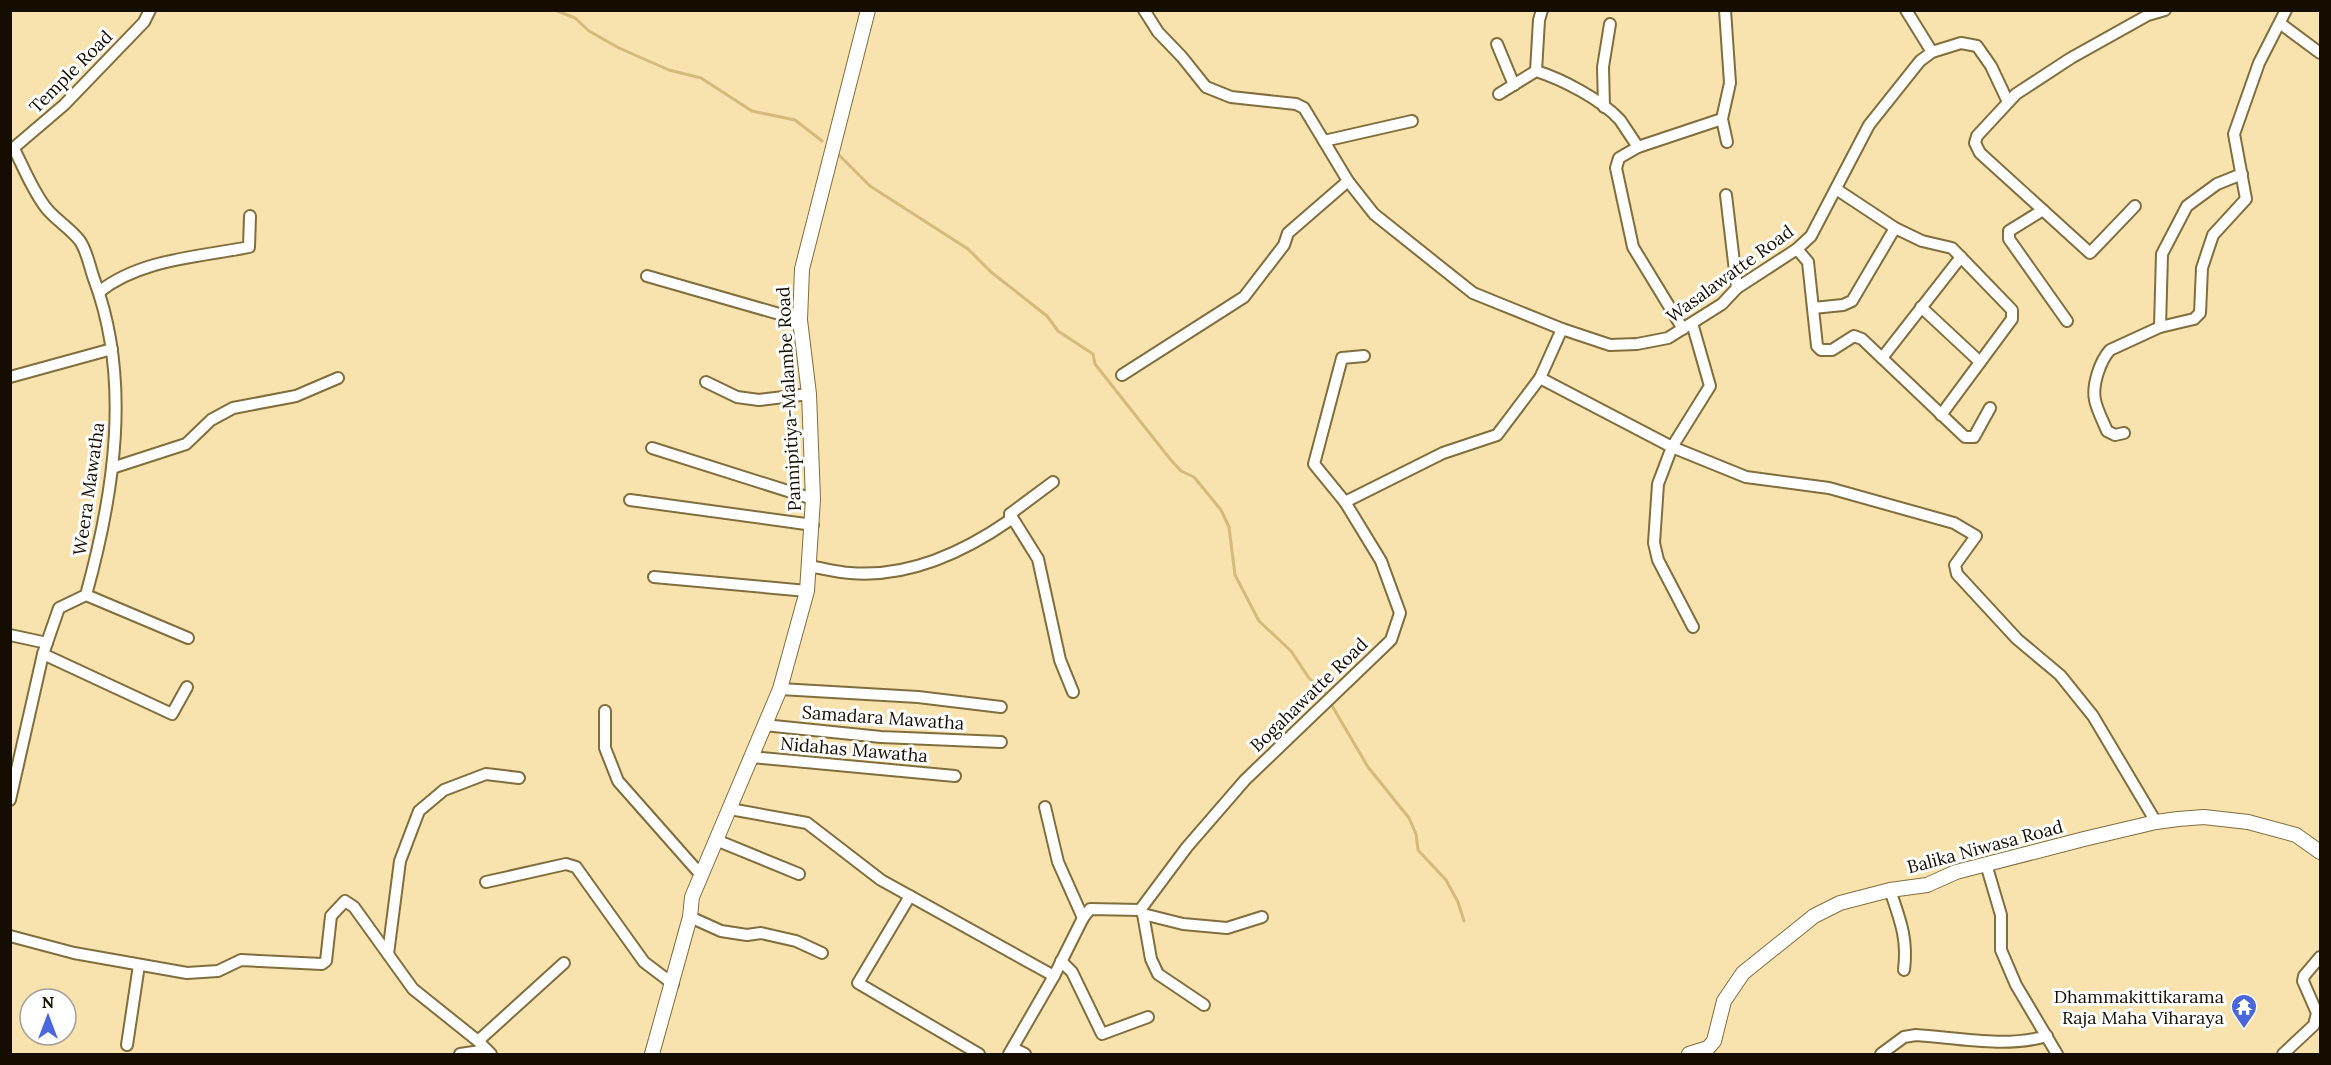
<svg xmlns="http://www.w3.org/2000/svg" width="2331" height="1065" font-family="Lora,serif">
  <style>
    .lines { fill: none; stroke-linecap: round; stroke-linejoin: round }
    .stream { stroke: #d4bb7b; stroke-width: 3 }
    .minor-casing { stroke: #816e3d; stroke-width: 14 }
    .tertiary-casing { stroke: #816e3d; stroke-width: 16 }
    .minor { stroke: #fff; stroke-width: 10 }
    .tertiary { stroke: #fff; stroke-width: 14 }
    .labels { text-anchor: middle; stroke-width: 6; stroke-linejoin: round; paint-order: stroke }
    .street-label { font-size: 18px; fill: #150e00; stroke: #fff }
    .poi-label { font-size: 18px; fill: #150e00; stroke: #fff; text-anchor: end }
  </style>
  <rect width="100%" height="100%" fill="#f8e3af"/>
  <g class="lines">
    <g class="stream">
      <path d="M555,10L575,18L589,31L619,48L669,70L701,78L752,111L795,120L822,141"/>
      <path d="M839,155L870,186L968,249L991,272L1047,316L1058,331L1093,354L1095,364L1170,459L1181,471L1194,477L1221,510L1229,527L1235,575L1259,621L1291,651L1309,678L1325,693"/>
      <path d="M1331,704L1368,767L1409,818L1416,834L1418,850L1446,880L1458,902L1464,921"/>
    </g>
    <defs>
      <g id="minor">
        <path d="M1144,10L1158,32L1182,57L1206,87L1231,97L1296,104L1304,108L1348,181L1374,214L1473,293L1562,329"/>
        <path d="M1725,10L1730,83L1722,119L1727,142"/>
        <path d="M2281,24L2320,53"/>
        <path d="M1497,44L1514,85"/>
        <path d="M1932,52L1961,43L1977,46L1991,66L2008,102"/>
        <path d="M1536,71L1539,20L1542,10"/>
        <path d="M1499,94L1536,71C1562,79 1602,100 1620,120C1626,129 1632,138 1638,147"/>
        <path d="M1604,107L1603,67L1610,24"/>
        <path d="M1324,141L1412,121"/>
        <path d="M10,151L64,105L144,22L150,10"/>
        <path d="M1836,189L1895,228L1922,241L1952,248L2012,310V319L1941,415"/>
        <path d="M1726,195L1737,288"/>
        <path d="M2135,206L2090,253L1980,153L1975,143L1977,136L2016,94L2071,58L2148,15L2165,10"/>
        <path d="M2043,210L2009,231V239L2067,321"/>
        <path d="M1797,249L1808,262L1817,346L1821,350H1832L1854,336L1862,339L1965,437H1974L1990,408"/>
        <path d="M647,276L800,320"/>
        <path d="M99,292C140,259 199,257 249,247L250,216"/>
        <path d="M1921,307L1980,362"/>
        <path d="M1813,308L1843,305L1852,301L1895,228"/>
        <path d="M1692,323L1710,386L1672,447L1658,484L1654,543L1658,560L1693,627"/>
        <path d="M2160,327L2162,254L2187,206L2217,184L2242,174"/>
        <path d="M1683,329L1633,247L1616,168L1619,158L1638,147L1722,119"/>
        <path d="M1882,358L1961,257"/>
        <path d="M1122,375L1244,297L1284,245L1288,233L1348,181"/>
        <path d="M10,377L112,349"/>
        <path d="M1540,378L1672,447L1746,477L1829,488L1954,523L1976,536L1955,565L1957,574L2017,639L2060,675L2093,716L2156,822"/>
        <path d="M706,382L737,397L759,400L809,394"/>
        <path d="M2124,433L2115,435L2107,431C2103,421 2097,410 2095,400C2092,385 2100,361 2110,350L2160,327L2194,319L2200,313L2202,268L2213,235L2246,199L2234,134L2259,63L2286,10"/>
        <path d="M652,448L813,499"/>
        <path d="M112,468L186,444L211,420L233,408L296,396L338,378"/>
        <path d="M630,500L813,525"/>
        <path d="M1345,502L1314,464L1342,358L1364,356"/>
        <path d="M1010,514L1038,559L1060,660L1073,692"/>
        <path d="M808,566C822,568 836,572 850,573C908,578 964,552 1010,520V514L1053,482"/>
        <path d="M654,577L807,591"/>
        <path d="M86,595L188,638"/>
        <path d="M10,635L47,643"/>
        <path d="M43,654L172,714L187,687"/>
        <path d="M780,689L918,697L1001,707"/>
        <path d="M605,711V748L618,781L701,875"/>
        <path d="M764,725L881,737L1001,742"/>
        <path d="M751,757L955,776"/>
        <path d="M10,800L43,654L59,608L86,595C114,494 132,380 94,279C90,268 87,251 80,241C71,229 56,220 47,209C33,192 24,168 14,149"/>
        <path d="M1045,807L1058,862L1083,918"/>
        <path d="M730,809L807,823L881,880L1054,976"/>
        <path d="M716,840L799,874"/>
        <path d="M1986,864L2001,915V950L2016,985L2057,1054"/>
        <path d="M486,882L566,864L576,867L644,962L673,984"/>
        <path d="M1890,890C1900,920 1908,938 1904,970"/>
        <path d="M910,896L858,983L979,1054"/>
        <path d="M1140,910L1143,914L1183,924L1227,928L1262,917"/>
        <path d="M1143,914L1151,959L1158,974L1204,1005"/>
        <path d="M690,917L721,931L747,935L761,933L796,941L822,953"/>
        <path d="M10,936L74,953L187,973L218,971L241,960L322,964L326,961L331,916L345,901L354,907L413,989L478,1041L491,1054"/>
        <path d="M388,954L400,861L419,811L444,790L486,774L519,778"/>
        <path d="M1061,961L1072,972L1102,1034L1148,1017"/>
        <path d="M478,1041L564,963"/>
        <path d="M127,1045L139,965"/>
        <path d="M1013,1048L1025,1054"/>
        <path d="M460,1054L487,1050"/>
        <path d="M1009,1054L1054,976L1083,918L1090,909L1140,910L1187,847L1245,780L1391,640L1400,613L1381,561L1345,502L1443,453L1497,435L1540,378L1562,329L1610,345L1637,344L1668,338L1722,304L1737,288L1797,249L1811,236L1869,125L1920,61L1932,52L1906,10"/>
        <path d="M1881,1054L1904,1037L1916,1035C1958,1038 2006,1048 2047,1036"/>
        <path d="M2283,1054L2314,1025L2317,1013L2303,981L2304,976L2320,957"/>
      </g>
      <g id="tertiary">
        <path d="M652,1054L690,917L692,897L780,689L807,591L813,499L809,394L800,320L802,269L868,10"/>
        <path d="M1689,1054L1708,1048L1714,1041L1724,1001L1743,973L1814,916L1840,903L1890,890L1927,885L1956,872L2084,839L2156,822L2178,819L2204,817L2248,822L2296,835L2320,852"/>
      </g>
    </defs>
    <use href="#minor" class="minor-casing"/>
    <use href="#tertiary" class="tertiary-casing"/>
    <use href="#minor" class="minor"/>
    <use href="#tertiary" class="tertiary"/>
  </g>
  <defs>
    <symbol id="temple-pin" viewBox="-11 -11 22 30"><path d="M0 17L-7.5 6A9.5 9.5 0 1 1 7.5 6Z" fill="#4967da" stroke="#fff"/><path d="M0-6L5-2H3V0L6.5 2.5H4V6H1.5V3h-3V6H-4V2.5H-6.5L-3 0V-2H-5Z" fill="#fff"/></symbol>
  </defs>
  <g fill-rule="evenodd">
    <use href="#temple-pin" x="2229" y="992" width="30" height="40"/>
  </g>
  <g class="labels">
    <g class="street-label">
      <text transform="translate(71 72) rotate(-45)" y="6">Temple Road</text>
      <text transform="translate(1730 274) rotate(-36)" y="6">Wasalawatte Road</text>
      <text transform="translate(789 399) rotate(-93)" y="6">Pannipitiya-Malambe Road</text>
      <text transform="translate(89 489) rotate(-82)" y="6">Weera Mawatha</text>
      <text transform="translate(1309 695) rotate(-44)" y="6">Bogahawatte Road</text>
      <text transform="translate(883 718) rotate(4)" y="6">Samadara Mawatha</text>
      <text transform="translate(854 750) rotate(5)" y="6">Nidahas Mawatha</text>
      <text transform="translate(1985 847) rotate(-15)" y="6">Balika Niwasa Road</text>
    </g>
    <g class="poi-label">
      <text x="2224" y="1003">Dhammakittikarama<tspan x="2224" dy="21">Raja Maha Viharaya</tspan></text>
    </g>
  </g>
  <rect width="2331" height="1065" fill="none" stroke="#150e00" stroke-width="24"/>
  <g transform="translate(48 1017)"><circle r="28" fill="#ffffff" stroke="#a19f99" stroke-width="1.5"/>
  <path d="M0-4.5L10 22L0 15L-10 22Z" fill="#4967da"/>
  <text y="-9" font-size="16" font-weight="bold" text-anchor="middle" fill="#150e00">N</text>
  </g>
</svg>
